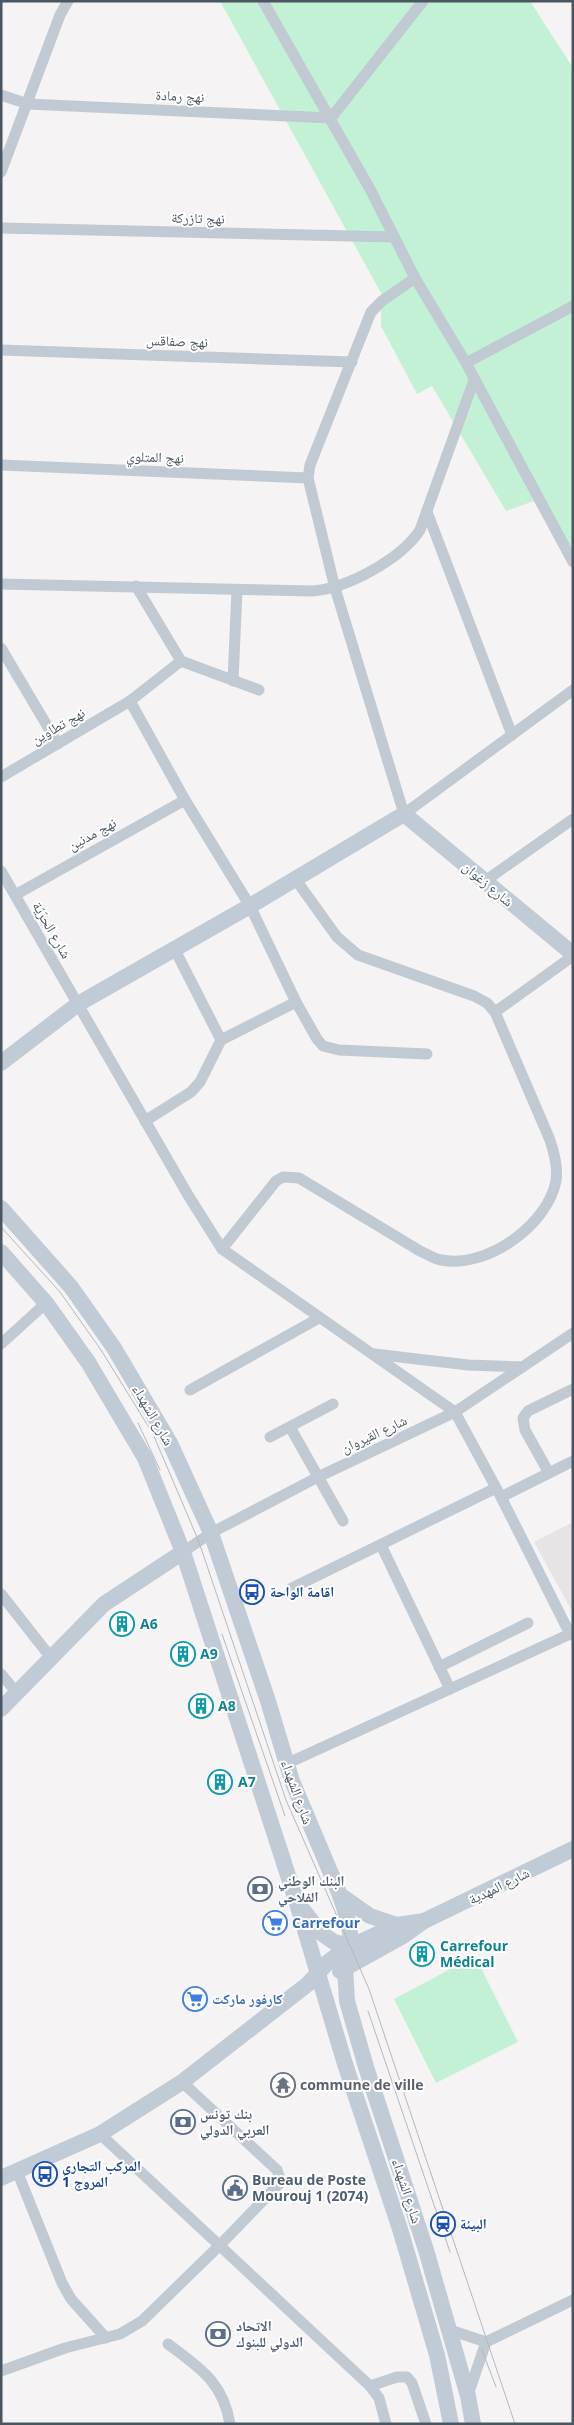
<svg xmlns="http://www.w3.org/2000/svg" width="574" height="2425" font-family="'Open Sans','Noto Naskh Arabic',sans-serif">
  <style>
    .education { fill: #e6e4e5 }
    .green { fill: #c3f1d5 }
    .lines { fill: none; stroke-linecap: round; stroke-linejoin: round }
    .street { stroke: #c1cad2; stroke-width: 11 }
    .secondary { stroke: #c1cbd6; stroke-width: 16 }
    .tram { stroke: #b5b8bd; stroke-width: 1 }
    .labels { text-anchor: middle; stroke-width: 4; stroke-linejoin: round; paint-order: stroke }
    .street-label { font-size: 14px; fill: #4a5661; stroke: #fff }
    .transit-label { font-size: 14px; font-weight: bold; fill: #164399; stroke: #fff; text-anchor: start }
    .culture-label { font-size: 14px; font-weight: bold; fill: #0d838f; stroke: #fff; text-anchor: start }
    .service-label { font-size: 14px; font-weight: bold; fill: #4e5e75; stroke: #fff; text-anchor: start }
    .shop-label { font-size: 14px; font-weight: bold; fill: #366cbe; stroke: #fff; text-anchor: start }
    .worship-label { font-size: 14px; font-weight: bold; fill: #5b616d; stroke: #fff; text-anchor: start }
  </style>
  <rect width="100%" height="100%" fill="#f5f3f3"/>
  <path class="education" d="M573,1522V1613L534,1542Z"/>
  <g class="green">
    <path d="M220,1H530L573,68V566L534,501L506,511L432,386L417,394L381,326V293Z"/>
    <path d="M475,1956L518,2042L436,2083L394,1999Z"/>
  </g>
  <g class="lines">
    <g class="street">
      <path d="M263,1L370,189L415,278L466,363L573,562"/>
      <path d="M1,95L28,104L331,118L423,1"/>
      <path d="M1,172L60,15L68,1"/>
      <path d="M1,228L394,237"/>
      <path d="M415,278L382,301L371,312L310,465L308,478L335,588L404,814L573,690"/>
      <path d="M1,350L352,362"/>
      <path d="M466,363L573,306"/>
      <path d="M1,465L308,478"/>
      <path d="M427,512L512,735"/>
      <path d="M1,584L313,591C348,588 401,559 420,530L474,380"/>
      <path d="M136,586L181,661L259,690"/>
      <path d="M1,648L58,744"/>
      <path d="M233,681L237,590"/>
      <path d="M130,701L185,800L250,906L296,1002L317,1039L323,1046L339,1050L427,1054"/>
      <path d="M1,777L130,701L181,661"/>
      <path d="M1,871L188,1195L222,1249L455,1412L501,1497L570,1634L573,1635"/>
      <path d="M485,881L573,819"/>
      <path d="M15,895L185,800"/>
      <path d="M175,950L221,1040L296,1002"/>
      <path d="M495,1012L573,956"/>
      <path d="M145,1121L191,1092L200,1082L221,1040"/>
      <path d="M222,1249L276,1181L283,1177L299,1178L420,1251C427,1254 434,1259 441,1260C486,1269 547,1226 556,1181C558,1167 554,1153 550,1140L495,1012L487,1003L474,996L358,955L337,937L296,880"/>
      <path d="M1,1344L46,1303"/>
      <path d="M374,1354L468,1365L522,1367"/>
      <path d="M190,1390L319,1318"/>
      <path d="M290,1427L343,1521"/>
      <path d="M270,1437L333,1404"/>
      <path d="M549,1473L525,1430L523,1418L528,1411L573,1389"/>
      <path d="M501,1497L573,1461"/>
      <path d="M381,1545L450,1689"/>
      <path d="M183,1552L211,1533L318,1477L455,1412L573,1333"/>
      <path d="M292,1588L496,1488"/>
      <path d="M1,1594L52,1659"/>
      <path d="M439,1667L528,1623"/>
      <path d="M1,1674L17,1693"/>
      <path d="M286,1764L570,1634"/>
      <path d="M100,2134L370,2386L379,2398L386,2424"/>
      <path d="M17,2171L62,2283L71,2299L106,2338"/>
      <path d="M450,2330L486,2342L573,2300"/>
      <path d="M168,2344C200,2368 223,2382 230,2424"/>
      <path d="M1,2371L65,2348L120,2334L142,2321L220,2245L279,2184L280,2179L277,2170L182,2082"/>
      <path d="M370,2386L397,2377H407L412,2383L426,2424"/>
      <path d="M468,2395L486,2342"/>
    </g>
    <g class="secondary">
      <path d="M1,1063L78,1004L250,906L404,814L573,954"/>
      <path d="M1,1208L71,1287L114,1348L170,1443L211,1533L268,1701L292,1781L340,1895L348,1920L352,1946L345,1968L347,2001L366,2067L426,2250L468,2396L473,2424"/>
      <path d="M1,1252L46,1303L88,1362L145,1458L183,1552L296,1900L345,2064L400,2229L437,2355L451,2424"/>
      <path d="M1,1709L104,1604L183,1552"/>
      <path d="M340,1895L370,1916L397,1925"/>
      <path d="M303,1910L321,1933L334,1942L356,1947"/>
      <path d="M340,1971L403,1936L424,1921L573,1849"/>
      <path d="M1,2178L100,2134L182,2082L308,1984L328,1962L345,1949L397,1925L424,1921"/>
    </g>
    <g class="tram">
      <path d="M1,1227L60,1292L101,1350L153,1434L199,1542L286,1800L369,1989L515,2424"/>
      <path d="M138,1423L160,1470"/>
      <path d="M222,1634L285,1816"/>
      <path d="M368,2011L450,2252"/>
      <path d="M482,2350L496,2387"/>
    </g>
  </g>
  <defs>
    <symbol id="bus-ring" viewBox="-11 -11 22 22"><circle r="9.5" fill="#fff" stroke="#1a4fb4" stroke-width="1.5"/><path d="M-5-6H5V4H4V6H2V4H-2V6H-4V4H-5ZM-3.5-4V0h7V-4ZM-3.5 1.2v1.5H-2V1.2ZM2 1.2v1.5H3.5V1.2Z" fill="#1a4fb4"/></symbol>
    <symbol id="building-ring" viewBox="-11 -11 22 22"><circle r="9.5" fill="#fff" stroke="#0f9aa8" stroke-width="1.5"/><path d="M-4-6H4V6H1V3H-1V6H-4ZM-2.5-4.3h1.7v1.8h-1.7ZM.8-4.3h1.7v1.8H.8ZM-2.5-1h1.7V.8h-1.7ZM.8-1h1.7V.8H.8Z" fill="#0f9aa8"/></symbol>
    <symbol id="bank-ring" viewBox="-11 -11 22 22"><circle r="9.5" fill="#fff" stroke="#5c6f8a" stroke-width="1.5"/><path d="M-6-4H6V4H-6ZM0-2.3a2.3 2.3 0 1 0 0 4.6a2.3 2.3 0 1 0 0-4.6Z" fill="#5c6f8a"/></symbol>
    <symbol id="supermarket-ring" viewBox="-11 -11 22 22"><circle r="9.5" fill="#fff" stroke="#3f7fe0" stroke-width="1.5"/><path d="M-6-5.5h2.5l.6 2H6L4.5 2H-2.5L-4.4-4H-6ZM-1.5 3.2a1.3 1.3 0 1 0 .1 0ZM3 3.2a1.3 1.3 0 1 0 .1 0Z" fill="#3f7fe0"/></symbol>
    <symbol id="temple-ring" viewBox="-11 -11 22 22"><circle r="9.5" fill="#fff" stroke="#6b7280" stroke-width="1.5"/><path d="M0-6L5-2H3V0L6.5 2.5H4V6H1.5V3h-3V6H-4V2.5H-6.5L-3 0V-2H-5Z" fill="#6b7280"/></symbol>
    <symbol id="civic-ring" viewBox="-11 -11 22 22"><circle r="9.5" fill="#fff" stroke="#5c6f8a" stroke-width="1.5"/><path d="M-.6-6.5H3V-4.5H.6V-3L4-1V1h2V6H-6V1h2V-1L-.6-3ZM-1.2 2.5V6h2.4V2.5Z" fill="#5c6f8a"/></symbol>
    <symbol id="station-ring" viewBox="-11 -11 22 22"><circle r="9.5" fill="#fff" stroke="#1a4fb4" stroke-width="1.5"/><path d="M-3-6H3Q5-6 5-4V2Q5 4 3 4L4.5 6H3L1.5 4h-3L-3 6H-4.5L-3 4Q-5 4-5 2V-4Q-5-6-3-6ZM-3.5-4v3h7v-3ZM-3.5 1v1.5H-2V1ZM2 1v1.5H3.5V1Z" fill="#1a4fb4"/></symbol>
  </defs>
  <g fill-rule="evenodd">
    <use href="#bus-ring" x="238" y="1578" width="28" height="28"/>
    <use href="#building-ring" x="108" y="1610" width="28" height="28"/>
    <use href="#building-ring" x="169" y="1640" width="28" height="28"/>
    <use href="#building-ring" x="187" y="1692" width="28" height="28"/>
    <use href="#building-ring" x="206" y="1768" width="28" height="28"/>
    <use href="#bank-ring" x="246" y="1875" width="28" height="28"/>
    <use href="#supermarket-ring" x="261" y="1909" width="28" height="28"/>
    <use href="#building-ring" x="408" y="1940" width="28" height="28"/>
    <use href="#supermarket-ring" x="181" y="1985" width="28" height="28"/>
    <use href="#temple-ring" x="269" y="2071" width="28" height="28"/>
    <use href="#bank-ring" x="169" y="2108" width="28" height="28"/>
    <use href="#bus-ring" x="31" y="2160" width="28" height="28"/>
    <use href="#civic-ring" x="221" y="2174" width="28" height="28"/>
    <use href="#station-ring" x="429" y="2210" width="28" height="28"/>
    <use href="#bank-ring" x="204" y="2320" width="28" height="28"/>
  </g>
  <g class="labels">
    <g class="street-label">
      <text transform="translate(180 96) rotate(3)" y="5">نهج رمادة</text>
      <text transform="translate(198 218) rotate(1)" y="5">نهج تازركة</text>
      <text transform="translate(177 341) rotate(2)" y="5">نهج صفاقس</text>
      <text transform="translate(155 457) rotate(2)" y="5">نهج المتلوي</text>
      <text transform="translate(58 726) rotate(-30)" y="5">نهج تطاوين</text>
      <text transform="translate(92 834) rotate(-29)" y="5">نهج مدنين</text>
      <text transform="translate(488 884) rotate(40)" y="5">شارع زغوان</text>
      <text transform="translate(52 930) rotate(60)" y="5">شارع الحرّيّة</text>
      <text transform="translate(153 1415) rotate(60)" y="5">شارع الشهداء</text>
      <text transform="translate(374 1434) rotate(-25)" y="5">شارع القيروان</text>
      <text transform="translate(297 1792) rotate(70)" y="5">شارع الشهداء</text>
      <text transform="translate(499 1886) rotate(-26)" y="5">شارع المهدية</text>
      <text transform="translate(407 2191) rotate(72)" y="5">شارع الشهداء</text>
    </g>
    <g class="transit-label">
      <text x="270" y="1597">اقامة الواحة</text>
      <text x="62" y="2171">المركب التجاري<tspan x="62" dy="16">المروج 1</tspan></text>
      <text x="460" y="2229">البيئة</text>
    </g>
    <g class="culture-label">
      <text x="140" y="1629">A6</text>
      <text x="200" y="1659">A9</text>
      <text x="218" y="1711">A8</text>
      <text x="238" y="1787">A7</text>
      <text x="440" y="1951">Carrefour<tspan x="440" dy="16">Médical</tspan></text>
    </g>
    <g class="service-label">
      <text x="278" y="1886">البنك الوطني<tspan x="278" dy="16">الفلاحي</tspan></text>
      <text x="200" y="2119">بنك تونس<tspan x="200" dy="16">العربي الدولي</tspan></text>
      <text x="252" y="2185">Bureau de Poste<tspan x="252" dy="16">Mourouj 1 (2074)</tspan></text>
      <text x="236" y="2331">الاتحاد<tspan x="236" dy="16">الدولي للبنوك</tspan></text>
    </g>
    <g class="shop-label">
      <text x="292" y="1928">Carrefour</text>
      <text x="212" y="2004">كارفور ماركت</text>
    </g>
    <g class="worship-label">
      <text x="300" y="2090">commune de ville</text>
    </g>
  </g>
  <rect width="574" height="2425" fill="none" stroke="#4a5661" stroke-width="5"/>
</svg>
